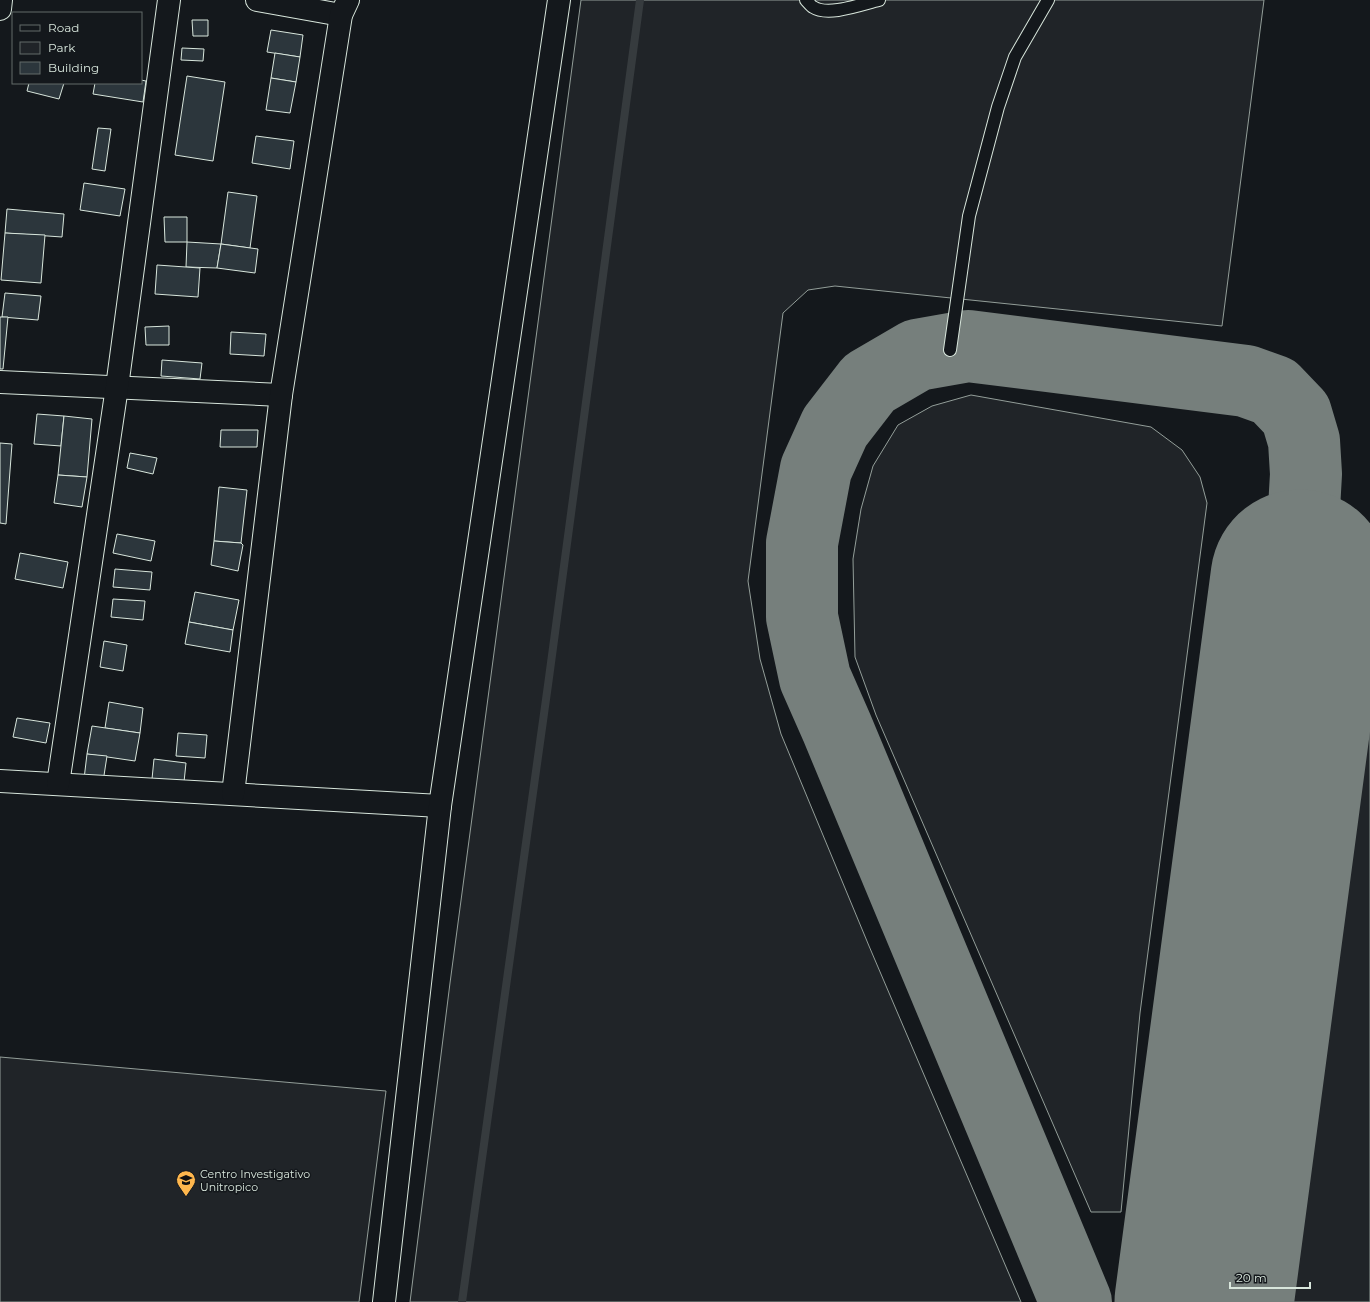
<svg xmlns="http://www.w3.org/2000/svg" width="1370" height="1302" font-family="Montserrat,sans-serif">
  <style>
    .green { fill: #202428; stroke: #939e99 }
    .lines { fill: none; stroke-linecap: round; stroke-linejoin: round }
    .stream { stroke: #363b3e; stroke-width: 8 }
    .taxiway { stroke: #767f7c; stroke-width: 72 }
    .runway { stroke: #767f7c; stroke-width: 179 }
    .building { fill: #2c363c; stroke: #d8e6dc }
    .lane-casing { stroke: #d8e6dc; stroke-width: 14 }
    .street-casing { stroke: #d8e6dc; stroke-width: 24 }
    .lane { stroke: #14181c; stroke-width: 12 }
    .street { stroke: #14181c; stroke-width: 22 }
    .labels { text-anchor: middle; stroke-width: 3; stroke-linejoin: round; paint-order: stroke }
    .poi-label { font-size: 11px; fill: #d8e6dc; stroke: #14181c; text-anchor: start }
  </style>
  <rect width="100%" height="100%" fill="#14181c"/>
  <g class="green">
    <path d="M581,0H1264L1222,326L835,286L808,290L783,313L748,581L760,659L781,734L869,946L1021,1302H410L450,983Z"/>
    <path d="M971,395L1151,427L1182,450L1200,477L1207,503L1140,1013L1121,1212H1091L876,715L855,657L853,559L861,509L873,466L898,425L932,406Z"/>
    <path d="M1370,647V1302H1286L1368,663Z"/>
    <path d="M0,1057L386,1091L359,1302H0Z"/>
  </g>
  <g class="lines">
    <path class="stream" d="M462,1302L548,685L640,0"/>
    <path class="taxiway" d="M1076,1302L837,728L815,678L802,617V543L816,469L835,427L869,383L917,355L968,346L1246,381L1274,391L1296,414L1304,441L1306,474L1300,579"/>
    <path class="runway" d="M1204,1302L1300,579"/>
  </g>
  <g class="building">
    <path d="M192,20H208V36H193Z"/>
    <path d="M271,30L303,35L300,57L267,52Z"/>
    <path d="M182,48L204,49L203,61L181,60Z"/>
    <path d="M275,53L300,57L296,82L271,78Z"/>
    <path d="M187,76L225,82L213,161L175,155Z"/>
    <path d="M271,78L296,82L290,113L266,110Z"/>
    <path d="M141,80L146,81L143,102L93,94L95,83H141Z"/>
    <path d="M29,83H64L59,99L27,91Z"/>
    <path d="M98,128L111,129L105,171L92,169Z"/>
    <path d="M256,136L294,141L290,169L252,163Z"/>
    <path d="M84,183L125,189L120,216L80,210Z"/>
    <path d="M228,192L257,196L250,248L221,244Z"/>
    <path d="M7,209L64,214L62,237L5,233Z"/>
    <path d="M164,217H187V242H165Z"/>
    <path d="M5,233L45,235L41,283L1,280Z"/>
    <path d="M187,242L221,244L217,268L186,267Z"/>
    <path d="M221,244L258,249L255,273L217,268Z"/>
    <path d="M157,265L200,268L198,297L155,294Z"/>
    <path d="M5,293L41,296L38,320L2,317Z"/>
    <path d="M0,317H8L3,369H0Z"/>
    <path d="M169,326V345H146L145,327Z"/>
    <path d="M231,332L266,334L264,356L230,354Z"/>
    <path d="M162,360L202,363L200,379L161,376Z"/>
    <path d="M37,414L64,416L61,446L34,444Z"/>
    <path d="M64,416L92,419L87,477L58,475Z"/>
    <path d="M221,430H258L257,447H220Z"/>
    <path d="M0,443L12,444L6,524L0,523Z"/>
    <path d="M130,453L157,458L153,474L127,468Z"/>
    <path d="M58,475L87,477L82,507L54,503Z"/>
    <path d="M219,487L247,490L241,543L214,541Z"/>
    <path d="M117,534L155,541L151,561L113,553Z"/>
    <path d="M214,541L241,543L243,545L238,571L211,565Z"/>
    <path d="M20,553L68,562L63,588L15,579Z"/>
    <path d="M115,569L152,572L150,590L113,587Z"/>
    <path d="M195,592L239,600L233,630L189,622Z"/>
    <path d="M113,599L145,601L143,620L111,617Z"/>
    <path d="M189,622L233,630L230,652L185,644Z"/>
    <path d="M104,641L127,645L123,671L100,667Z"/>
    <path d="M109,702L143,708L140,733L105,728Z"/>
    <path d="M17,718L50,723L46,743L13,737Z"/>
    <path d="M92,726L140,733L135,761L87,754Z"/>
    <path d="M178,733L207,735L205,758L176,756Z"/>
    <path d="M87,754L107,756L103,782L84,779Z"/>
    <path d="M154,759L186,763L184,782L152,779Z"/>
  </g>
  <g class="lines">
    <defs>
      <g id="lane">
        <path d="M806,0C808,2 811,6 813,7C828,17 862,4 879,0"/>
        <path d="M950,350L969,216L998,107L1015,57L1048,0"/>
      </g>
      <g id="street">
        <path d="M257,0L341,15"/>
        <path d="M0,9L1,0"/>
        <path d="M0,382L281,395"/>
        <path d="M0,781L440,806"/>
        <path d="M58,784L117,387L169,0"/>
        <path d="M233,794L281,395L341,15L348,0"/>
        <path d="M384,1302L440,806L559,0"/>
      </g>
    </defs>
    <use href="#lane" class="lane-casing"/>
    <use href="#street" class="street-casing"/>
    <use href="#lane" class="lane"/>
    <use href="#street" class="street"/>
  </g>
  <defs>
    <symbol id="university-pin" viewBox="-11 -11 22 30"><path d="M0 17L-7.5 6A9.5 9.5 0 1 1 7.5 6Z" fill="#ffb74d" stroke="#14181c"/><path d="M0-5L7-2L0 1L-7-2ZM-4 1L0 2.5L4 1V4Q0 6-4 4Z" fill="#111"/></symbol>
  </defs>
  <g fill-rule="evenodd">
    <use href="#university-pin" x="175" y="1169" width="22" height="30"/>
  </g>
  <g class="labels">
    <g class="poi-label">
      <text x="200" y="1178">Centro Investigativo<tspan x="200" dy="13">Unitropico</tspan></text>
    </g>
  </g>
  <rect x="12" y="12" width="130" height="72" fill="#14181c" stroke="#626a69"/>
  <rect x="20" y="25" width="20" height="6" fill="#14181c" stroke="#626a69"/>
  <text x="48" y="32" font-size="12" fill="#d8e6dc">Road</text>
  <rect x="20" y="42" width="20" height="12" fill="#202428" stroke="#626a69"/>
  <text x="48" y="52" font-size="12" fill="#d8e6dc">Park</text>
  <rect x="20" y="62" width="20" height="12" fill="#2c363c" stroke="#626a69"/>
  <text x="48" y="72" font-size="12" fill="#d8e6dc">Building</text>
  <path d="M1230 1282v6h80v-6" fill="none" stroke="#d8e6dc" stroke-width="2"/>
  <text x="1236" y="1282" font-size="12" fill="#d8e6dc" stroke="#14181c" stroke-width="3" paint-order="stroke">20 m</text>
</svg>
